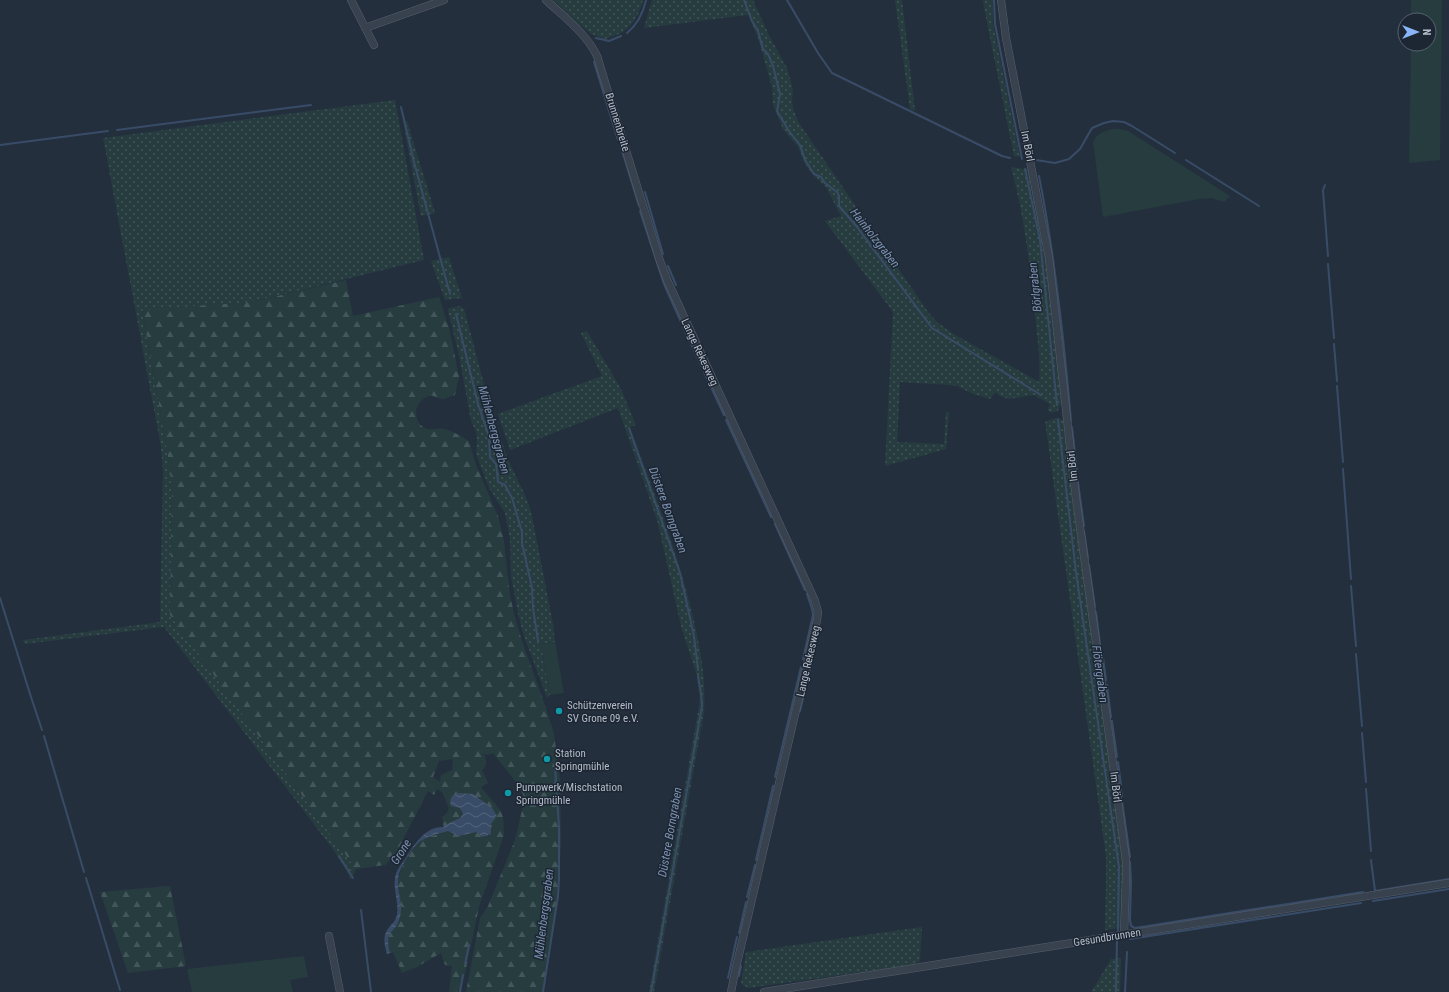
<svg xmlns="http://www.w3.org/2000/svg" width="1449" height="992" font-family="'Roboto Condensed',sans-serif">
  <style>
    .grass { fill: url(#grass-dots) }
    .forest { fill: url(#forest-firs); fill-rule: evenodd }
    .garden { fill: #263c3f }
    .water { fill: url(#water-waves) }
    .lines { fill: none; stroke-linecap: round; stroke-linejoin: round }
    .stream { stroke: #394c67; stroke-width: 2 }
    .minor-casing { stroke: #565f6c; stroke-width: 8 }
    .minor { stroke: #38414e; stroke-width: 7 }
    .culture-dot { fill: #0f9aa8; stroke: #1d2633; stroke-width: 1.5 }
    .labels { text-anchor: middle; stroke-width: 3; stroke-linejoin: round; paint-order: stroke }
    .street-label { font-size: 11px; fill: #b4bcc9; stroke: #1d2633 }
    .poi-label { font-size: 11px; fill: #b4bcc9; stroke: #1d2633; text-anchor: start }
    .water-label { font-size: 12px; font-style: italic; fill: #7c92b1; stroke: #1d2633 }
  </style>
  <defs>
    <pattern id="grass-dots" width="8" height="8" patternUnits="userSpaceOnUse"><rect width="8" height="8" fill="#263c3f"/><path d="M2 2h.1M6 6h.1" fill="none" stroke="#435659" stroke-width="1.8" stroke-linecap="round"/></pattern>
    <pattern id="forest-firs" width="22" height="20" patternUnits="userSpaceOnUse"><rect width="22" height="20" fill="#263c3f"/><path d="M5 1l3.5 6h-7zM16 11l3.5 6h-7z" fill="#435659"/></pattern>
    <pattern id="water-waves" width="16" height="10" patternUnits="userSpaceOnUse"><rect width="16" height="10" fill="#394c67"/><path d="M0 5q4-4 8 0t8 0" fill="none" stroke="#53647b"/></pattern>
  </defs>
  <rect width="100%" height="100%" fill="#242f3e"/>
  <g class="grass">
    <path d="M553,0H643C637,22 628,33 605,39L591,34Z"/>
    <path d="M652,0H753L770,37L787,68L793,89L792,102L794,111L799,123L928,312L937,322L952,333L1039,382C1041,360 1037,337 1035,315C1030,265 1024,215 1011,167L1030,170L1044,237L1062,401L1058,411L1051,413L1048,410L1050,404L1034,395L1009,399L1000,396L995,392L990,399L973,394L957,386L950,385L900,382L897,442L944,444L946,412H949L946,449L885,466L893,312L825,221L841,216L826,187L814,176L805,164L798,147L783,129L773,105L772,87L758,38L748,15L644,28Z"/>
    <path d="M895,0H902L915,111L910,109Z"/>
    <path d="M983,0H993V24L1020,157L1014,156L984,8Z"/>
    <path d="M395,100L424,260L252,302L142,311L167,449L172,487L170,615L356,869L351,879L335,852L164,627L25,644L23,640L160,622L163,471L161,447L103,138Z"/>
    <path d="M407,121L435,213L421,216L403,122Z"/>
    <path d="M449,257L462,298L445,300L431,261Z"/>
    <path d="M461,306L464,309C478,358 488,407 506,454C514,476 527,493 532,516L553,624L555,642L541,644L550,695L547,698L523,633L518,613L511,576L510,539L505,513L489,488L476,454L477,439L476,432L471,421L459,355L448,311L449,308Z"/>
    <path d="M587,331L621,389L636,425L630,427C653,491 679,555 694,621C701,652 706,680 704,712L654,992H649L700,700L697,676L682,630L657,520L618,408L510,450L498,414L602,376L581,333Z"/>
    <path d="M1055,418L1062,419L1065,422L1123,868L1121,928L1105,930L1106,883V856L1045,422Z"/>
    <path d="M922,927L920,961L913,965L748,988L741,984L746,952Z"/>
    <path d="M1121,958L1120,992H1091L1111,959Z"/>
  </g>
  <g class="forest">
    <path d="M346,280L353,316L439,297L450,331L459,377L455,395C451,396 446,399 442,399C435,398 433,393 425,398C414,404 413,420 423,427C430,432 436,427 444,429C452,430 462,437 469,441L476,465L498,516L504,541L510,596L516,621L522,641L547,711L554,734L560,780L561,842L558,896L543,992H466L480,918L488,906L515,840L523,806L524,797L519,786L493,753L488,755L484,754C486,760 488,765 482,770L488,783L481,787L501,811L503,817L504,835L479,907L461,992H449L452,966L445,965L441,953L417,967L402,973L393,952L390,953C384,927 395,936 400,917C403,906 398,894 398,883C398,872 412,847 421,841C429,836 439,834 448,831L444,829L442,817L447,813L449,808L442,792L437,789L434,795L428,791L396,853L385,865L356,869L170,615L172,487L167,449L142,310L252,302ZM453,759L452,770L441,775L440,782L433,777L439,761Z"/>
    <path d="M170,886L186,966L128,973L100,892Z"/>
  </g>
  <g class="garden">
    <path d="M1411,0H1442L1440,160L1409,163L1411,44H1429V20H1411Z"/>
    <path d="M1112,129H1119L1128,131L1230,196L1224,202L1211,198L1199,199L1103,217L1093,142C1097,133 1103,132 1112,129Z"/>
    <path d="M555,642L564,693L550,695L541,644Z"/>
    <path d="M304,956L308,977L290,980L293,992H192L187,969Z"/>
  </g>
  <path class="water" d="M458,793L473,794L492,808L497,816L491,824V834L483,837L476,832L459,836L448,831C438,834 424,837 417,844C412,849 401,867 399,874C398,877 398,882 398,886C399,896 403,907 400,917C395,936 384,927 390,953L387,954C384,942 382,935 391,925C394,922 396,919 397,915C399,902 393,890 395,878C396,870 401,865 405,859C414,845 425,826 444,827L445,825L460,818L463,814L460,808L451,806L450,801L452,796Z"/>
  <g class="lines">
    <g class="stream">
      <path d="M744,0L752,21L758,31L763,49L768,54L773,66L780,94L777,111L789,131L800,145L805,160L814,174L821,177L825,183L837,192L839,196V206L857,227L932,328L1041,395"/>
      <path d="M787,0L818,53L832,73L1002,156L1010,158"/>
      <path d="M994,0L995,24L1022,159"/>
      <path d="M627,33C637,25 643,13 646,0"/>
      <path d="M596,38L609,41L621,36"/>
      <path d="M594,62L618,140"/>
      <path d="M401,107L414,162L450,294"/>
      <path d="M117,130L311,105"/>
      <path d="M620,144L639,206"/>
      <path d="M0,145L108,131"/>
      <path d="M1036,160L1055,163L1069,159L1080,149L1092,128L1104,123L1113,121L1124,122L1132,126L1175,153"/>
      <path d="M1186,160L1259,206"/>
      <path d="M1025,169L1040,240L1057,405"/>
      <path d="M1039,176C1055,257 1064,339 1071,421"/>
      <path d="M1325,185L1323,190L1328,256"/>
      <path d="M645,192L663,254"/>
      <path d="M640,211L664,284L681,322"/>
      <path d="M1328,264L1334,338"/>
      <path d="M668,266L676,285"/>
      <path d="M456,314L478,404L489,437L490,457L496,464L498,482L505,485L512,498L522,532V543L532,588L533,608L538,641"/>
      <path d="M683,327L702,367"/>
      <path d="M1334,344L1337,381"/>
      <path d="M704,372L724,415"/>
      <path d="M1337,386L1343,462"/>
      <path d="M726,420L771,517"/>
      <path d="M1058,420L1076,572L1119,867L1118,930"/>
      <path d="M1072,427L1077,470"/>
      <path d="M629,428L680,573L694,636L698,670"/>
      <path d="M1343,469L1351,579"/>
      <path d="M1077,475L1084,526"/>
      <path d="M775,524L805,590"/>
      <path d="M1084,531L1088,558"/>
      <path d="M1089,565L1095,607"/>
      <path d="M1351,586L1356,646"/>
      <path d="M0,598L31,697L42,730"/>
      <path d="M1096,612L1100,644"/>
      <path d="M1102,651L1106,680"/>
      <path d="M1356,654L1362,726"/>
      <path d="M813,656L814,654"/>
      <path d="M803,659L813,615L812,609L807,594"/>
      <path d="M1107,685L1111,717"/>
      <path d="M800,711L812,662"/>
      <path d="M1112,721L1117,757"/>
      <path d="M1362,733L1366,782"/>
      <path d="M44,736L84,872"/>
      <path d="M1118,762L1121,785"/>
      <path d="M775,777L801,667"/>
      <path d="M1366,789L1371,851"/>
      <path d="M1121,790L1122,796"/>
      <path d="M1122,801L1130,857"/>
      <path d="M339,856L353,878"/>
      <path d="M756,860L773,786"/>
      <path d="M1371,860L1375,891L1449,879"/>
      <path d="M1130,862L1131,881L1130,920L1131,926L1135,928L1363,892"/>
      <path d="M86,878L120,990"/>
      <path d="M747,897L755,865"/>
      <path d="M1373,901L1449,889"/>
      <path d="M361,910L371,992"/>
      <path d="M739,933L746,902"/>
      <path d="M1130,939L1361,903"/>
      <path d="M465,964L469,945"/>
      <path d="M739,976L741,966"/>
      <path d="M728,978L737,937"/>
      <path d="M460,992L463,975"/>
      <path d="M543,992L558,896L559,879V828L555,766"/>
      <path d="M651,992L702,706L701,694L698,676"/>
      <path d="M1116,992L1117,939"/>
      <path d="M1125,992L1127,952"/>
    </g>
    <defs>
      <g id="minor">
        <path d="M351,0L374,45"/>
        <path d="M546,0C564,17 586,33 597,56L660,261L668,282L815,601L818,612L817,620L735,972L731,992"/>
        <path d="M1001,0L1006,38L1049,258L1076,499L1111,749L1126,861V878L1124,935"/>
        <path d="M365,28L444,0"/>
        <path d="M329,936L340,992"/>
        <path d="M764,992L1449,883"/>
      </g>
    </defs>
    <use href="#minor" class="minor-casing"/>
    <use href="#minor" class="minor"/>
  </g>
  <g class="culture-dot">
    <circle cx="559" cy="711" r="4"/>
    <circle cx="547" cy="759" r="4"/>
    <circle cx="508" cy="793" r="4"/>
  </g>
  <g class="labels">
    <g class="street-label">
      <text transform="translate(618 122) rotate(73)" y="4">Brunnenbreite</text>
      <text transform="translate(1028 146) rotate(79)" y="4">Im Börl</text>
      <text transform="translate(700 352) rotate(65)" y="4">Lange Rekesweg</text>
      <text transform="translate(1072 466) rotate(-96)" y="4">Im Börl</text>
      <text transform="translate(808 661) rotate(-77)" y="4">Lange Rekesweg</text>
      <text transform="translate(1116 787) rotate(83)" y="4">Im Börl</text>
      <text transform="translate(1107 937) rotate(-9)" y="4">Gesundbrunnen</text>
    </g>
    <g class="poi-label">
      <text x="567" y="709">Schützenverein<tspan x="567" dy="13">SV Grone 09 e.V.</tspan></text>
      <text x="555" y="757">Station<tspan x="555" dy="13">Springmühle</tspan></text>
      <text x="516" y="791">Pumpwerk/Mischstation<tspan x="516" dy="13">Springmühle</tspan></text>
    </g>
    <g class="water-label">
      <text transform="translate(875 238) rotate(52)" y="4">Hainholzgraben</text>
      <text transform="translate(1035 287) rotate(-96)" y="4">Börlgraben</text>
      <text transform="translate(494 430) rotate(75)" y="4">Mühlenbergsgraben</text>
      <text transform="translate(668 510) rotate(70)" y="4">Düstere Borngraben</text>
      <text transform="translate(1100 674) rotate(82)" y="4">Flötergraben</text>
      <text transform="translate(670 832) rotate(-80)" y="4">Düstere Borngraben</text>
      <text transform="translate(401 852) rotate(-57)" y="4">Grone</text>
      <text transform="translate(544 914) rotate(-83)" y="4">Mühlenbergsgraben</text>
    </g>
  </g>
  <g transform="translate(1417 32) rotate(90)"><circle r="19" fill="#1d2633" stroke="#59626f"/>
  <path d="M0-3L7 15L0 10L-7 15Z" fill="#8ab4f8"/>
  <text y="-6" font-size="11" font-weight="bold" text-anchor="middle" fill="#b4bcc9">N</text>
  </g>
</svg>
